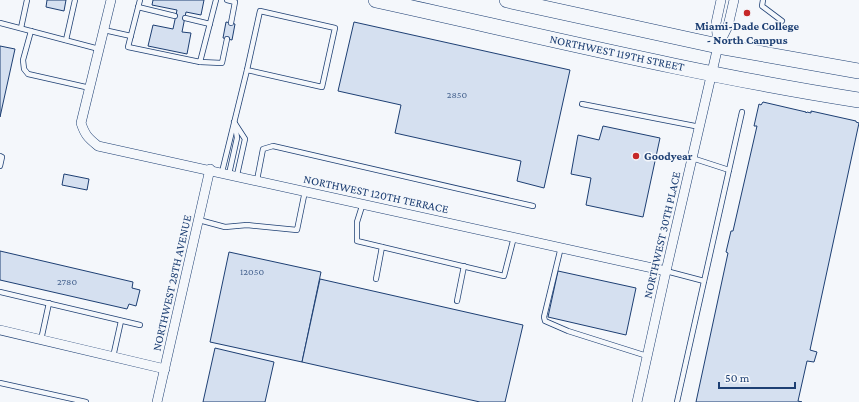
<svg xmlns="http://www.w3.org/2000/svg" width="859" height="402" font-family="'Crimson Pro',serif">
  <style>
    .building { fill: #d5e0f0; stroke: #1d3f73 }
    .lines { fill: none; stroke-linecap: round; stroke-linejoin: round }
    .service-casing { stroke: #1d3f73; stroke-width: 6 }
    .minor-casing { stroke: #1d3f73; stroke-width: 10 }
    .trunk-casing { stroke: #1d3f73; stroke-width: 16 }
    .service { stroke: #f4f7fb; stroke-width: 4.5 }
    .minor { stroke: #f4f7fb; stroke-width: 9 }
    .trunk { stroke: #f4f7fb; stroke-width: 15 }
    .poi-dot { fill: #c62828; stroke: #f4f7fb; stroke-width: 1.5 }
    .labels { text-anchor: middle; stroke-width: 3; stroke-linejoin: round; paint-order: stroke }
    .number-label { font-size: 10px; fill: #4b6792 }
    .poi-label { font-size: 12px; font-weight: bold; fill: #1d3f73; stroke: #f4f7fb }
    .street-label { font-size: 12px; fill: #1d3f73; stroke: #f4f7fb }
  </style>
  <rect width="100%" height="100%" fill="#f4f7fb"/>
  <g class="building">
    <path d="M47,0H66L64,11L46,7Z"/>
    <path d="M153,0H204L201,15L186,12L182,32L191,33L187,54L148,46L153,25L173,29L177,10L152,5Z"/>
    <path d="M226,22L235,24L232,40L223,38Z"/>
    <path d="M354,22L570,70L544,188L517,181L521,161L395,133L401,105L338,91Z"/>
    <path d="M0,46L15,49L0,117Z"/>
    <path d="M763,102L806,112V113L807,112L811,113V111L856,121V122L859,123L810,350L817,352L814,362L807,361L798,401L802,402H696L728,253L726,252L731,231H733L757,126H754L759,104L761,105Z"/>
    <path d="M603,126L660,138L643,217L586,205L591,178L571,174L578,135L599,140Z"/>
    <path d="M64,174L89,179L87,190L62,185Z"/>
    <path d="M0,251L133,282L132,288L140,290L136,306L129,304L127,309L0,280Z"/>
    <path d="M229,252L321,272L302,362L210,342Z"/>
    <path d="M558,271L636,288L626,335L548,317Z"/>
    <path d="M320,279L523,325L505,402H480L302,362Z"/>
    <path d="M215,348L274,362L265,402H203Z"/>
  </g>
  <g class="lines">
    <defs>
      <g id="service">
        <path d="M140,0L128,47L200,62L216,0"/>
        <path d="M227,0L235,2L231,23"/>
        <path d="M763,0L762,6L782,21"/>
        <path d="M138,7L175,16"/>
        <path d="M260,11L335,28L322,87L247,70Z"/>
        <path d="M185,18L210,24"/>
        <path d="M0,23L99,49"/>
        <path d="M21,28L27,0"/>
        <path d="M104,30L131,36"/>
        <path d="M31,31L23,60L24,69L28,74L90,88"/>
        <path d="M66,40L75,0"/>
        <path d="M200,62L222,63L227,39"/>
        <path d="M582,104L700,127"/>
        <path d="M234,122L245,139L237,175"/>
        <path d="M0,156L2,157L0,166"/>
        <path d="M692,158L729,170"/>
        <path d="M222,172L247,70"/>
        <path d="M229,174L237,138L235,124"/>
        <path d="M257,180L263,149L273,146L533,206"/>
        <path d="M363,203L357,222V241L504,276L514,237"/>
        <path d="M199,220L225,227L247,225L297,230L305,191"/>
        <path d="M561,247L544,317L545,321L568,331L647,356"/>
        <path d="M666,271L704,281"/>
        <path d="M376,279L382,247"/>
        <path d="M0,292L140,325"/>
        <path d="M457,301L464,266"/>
        <path d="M41,340L49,303"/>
        <path d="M113,357L121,321"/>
        <path d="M0,383L86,402"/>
        <path d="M677,402L742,112"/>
      </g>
      <g id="minor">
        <path d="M111,0L81,123C85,135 88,138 98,146L666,271"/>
        <path d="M718,46L716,23L721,0"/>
        <path d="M0,330L165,369"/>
        <path d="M157,402L210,169"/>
        <path d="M637,402L666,271L718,46L728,26L734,0"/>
      </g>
      <g id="trunk">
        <path d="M376,0C536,35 697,75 859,100"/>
        <path d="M507,0L718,46L859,71"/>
      </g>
    </defs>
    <use href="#service" class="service-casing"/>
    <use href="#minor" class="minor-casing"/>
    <use href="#trunk" class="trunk-casing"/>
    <use href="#service" class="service"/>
    <use href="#minor" class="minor"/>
    <use href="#trunk" class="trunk"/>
  </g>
  <g class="poi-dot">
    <circle cx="747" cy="13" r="4"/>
    <circle cx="636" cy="156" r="4"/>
  </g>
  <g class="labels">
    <g class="number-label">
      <text x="457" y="98">2850</text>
      <text x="252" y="275">12050</text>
      <text x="67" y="285">2780</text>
    </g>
    <g class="poi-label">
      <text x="747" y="30">Miami-Dade College<tspan x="747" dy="14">- North Campus</tspan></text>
      <text x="644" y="160" text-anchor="start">Goodyear</text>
    </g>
    <g class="street-label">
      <text transform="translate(617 53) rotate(12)" y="4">NORTHWEST 119TH STREET</text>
      <text transform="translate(376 194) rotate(12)" y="4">NORTHWEST 120TH TERRACE</text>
      <text transform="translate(662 235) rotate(-77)" y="4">NORTHWEST 30TH PLACE</text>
      <text transform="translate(172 283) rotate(-77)" y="4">NORTHWEST 28TH AVENUE</text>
    </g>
  </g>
  <path d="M719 382v6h76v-6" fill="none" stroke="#1d3f73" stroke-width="2"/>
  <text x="725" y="382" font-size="12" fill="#1d3f73" stroke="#f4f7fb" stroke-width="3" paint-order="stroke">50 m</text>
</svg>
